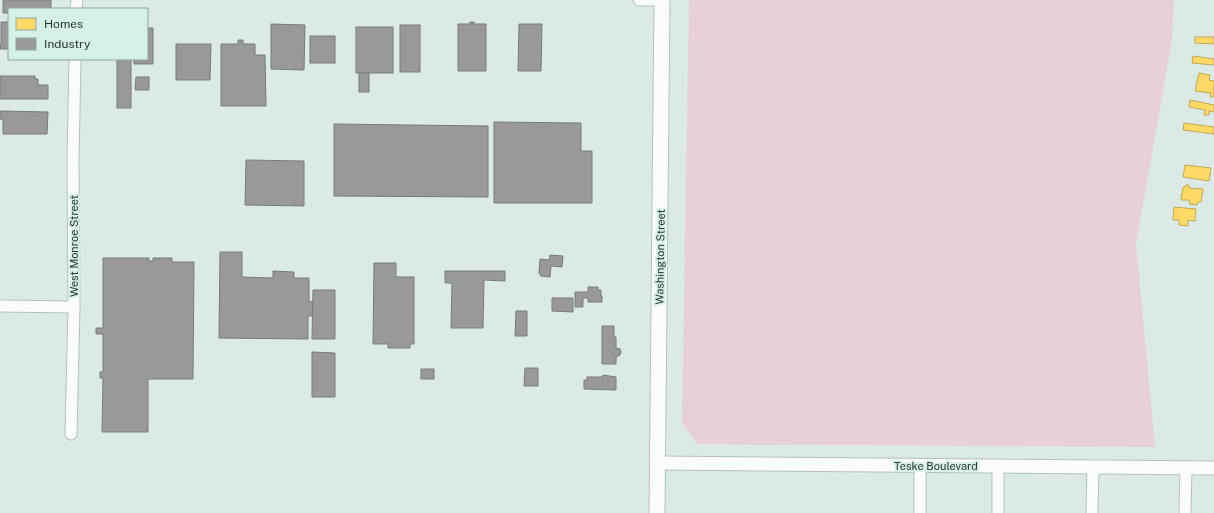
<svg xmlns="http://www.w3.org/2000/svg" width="1214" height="513" font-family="'Public Sans',sans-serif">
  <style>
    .green { fill: #e7d0d7 }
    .homes { fill: #ffd966; stroke: #bfa856 }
    .industry { fill: #999; stroke: #787b7a }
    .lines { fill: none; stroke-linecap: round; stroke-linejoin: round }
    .minor-casing { stroke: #b4c0bc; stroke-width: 13 }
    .tertiary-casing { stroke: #b4c0bc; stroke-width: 15 }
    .secondary-casing { stroke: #b4c0bc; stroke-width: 17 }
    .minor { stroke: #fafcfb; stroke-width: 11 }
    .tertiary { stroke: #fafcfb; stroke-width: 13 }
    .secondary { stroke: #fafcfb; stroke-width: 15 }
    .labels { text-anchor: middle; stroke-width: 4; stroke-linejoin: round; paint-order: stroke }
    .street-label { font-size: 11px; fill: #2b3532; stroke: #d5f0e8 }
  </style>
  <rect width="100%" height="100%" fill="#dbeae5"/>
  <path class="green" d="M689,0H1174L1172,40L1136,244L1155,447L697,444L682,423Z"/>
  <g class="homes">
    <path d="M1195,37H1214V44L1195,43Z"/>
    <path d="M1193,56L1214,59V65L1192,63Z"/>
    <path d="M1199,73L1210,75L1209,80L1214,81V97H1210L1211,93L1195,91Z"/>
    <path d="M1190,100L1214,105V112L1209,111V115H1204L1205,110L1189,107Z"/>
    <path d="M1184,123L1214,127V134L1183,130Z"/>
    <path d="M1185,165L1211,168L1209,181L1183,177Z"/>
    <path d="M1186,185H1189V188L1203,189L1201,202H1198L1197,205L1190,204L1189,200H1181L1183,187H1185Z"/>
    <path d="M1174,207L1196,209L1195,221L1188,220V226L1179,225V220H1173Z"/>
  </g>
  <g class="industry">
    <path d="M3,0H51V9H9V13H3Z"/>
    <path d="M1,22H9V49H0V44H1Z"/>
    <path d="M470,22H474V24H486V71H458V24H470Z"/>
    <path d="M271,24L305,25L304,70L271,69Z"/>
    <path d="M519,24H542L541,71H518Z"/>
    <rect x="400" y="25" width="20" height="47"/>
    <rect x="356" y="27" width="37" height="46"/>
    <path d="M147,28H153V64H134V59H147Z"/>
    <rect x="310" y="36" width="25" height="27"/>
    <path d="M238,40H243V44H255V55H265L266,106H221V44H238Z"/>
    <path d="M176,44H211L210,80H176Z"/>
    <rect x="117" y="59" width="14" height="49"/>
    <rect x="359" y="73" width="10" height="19"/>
    <path d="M0,76H35V79H38V85H48V99H0Z"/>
    <path d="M136,77H149V90H135Z"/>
    <path d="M0,111L48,112L47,134H3V119H0Z"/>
    <path d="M494,122L581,123V151H592V203H494Z"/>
    <path d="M334,124L488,126V197L334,196Z"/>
    <path d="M246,160L304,161V206L245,205Z"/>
    <path d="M220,252H242V277L273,278V271L294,272V278H309V301L313,302L312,316H308V339L219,338Z"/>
    <path d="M550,255L563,256L562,267L551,266L550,277L541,276L539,273L540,259L549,260Z"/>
    <path d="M103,258H149V261H153V258H172V262H194L193,379H148V432H102L103,378H100V372H103V334H96V328H103Z"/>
    <path d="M374,263H396V277H414V344H410V348H388V344H373Z"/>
    <path d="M445,271H505V281L484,280L483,328H451L452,283H445Z"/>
    <path d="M588,287H598V290H601V296H602V302H588V298H583V307H575V292H588Z"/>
    <path d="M313,290H335V339H312Z"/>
    <path d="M552,298H573V312L552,311Z"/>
    <path d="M516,311H527V336H515Z"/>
    <path d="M602,326H614V337H616V348L620,349L621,352L620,355L616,357V364H602Z"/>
    <path d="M312,352L335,353V397H312Z"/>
    <path d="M525,368H538V386H524Z"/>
    <rect x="421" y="369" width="13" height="10"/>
    <path d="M603,375L616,377V390L584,389V380H587V377H603Z"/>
  </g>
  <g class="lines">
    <defs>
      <g id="minor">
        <path d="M639,0H662"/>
        <path d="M76,9L77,0"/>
        <path d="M0,306L74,307"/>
        <path d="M71,434L74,307L73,160L75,59"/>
        <path d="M920,513V466"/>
        <path d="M998,513V466"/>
        <path d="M1092,513L1093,467"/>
        <path d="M1185,513L1186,468"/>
      </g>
      <path id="tertiary" d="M658,463L1214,468"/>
      <path id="secondary" d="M657,513L662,0"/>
    </defs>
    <use href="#minor" class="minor-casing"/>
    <use href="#tertiary" class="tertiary-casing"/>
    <use href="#secondary" class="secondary-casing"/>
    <use href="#minor" class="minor"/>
    <use href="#tertiary" class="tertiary"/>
    <use href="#secondary" class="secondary"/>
  </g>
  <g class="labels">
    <g class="street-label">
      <text transform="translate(74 246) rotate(-90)" y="4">West Monroe Street</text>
      <text transform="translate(660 257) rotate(-89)" y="4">Washington Street</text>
      <text x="936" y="470">Teske Boulevard</text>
    </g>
  </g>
  <rect x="8" y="8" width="140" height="52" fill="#d5f0e8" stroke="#91a59f"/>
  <rect x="16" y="18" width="20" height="12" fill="#ffd966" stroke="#91a59f"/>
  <text x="44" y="28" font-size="12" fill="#2b3532">Homes</text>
  <rect x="16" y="38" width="20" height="12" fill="#999999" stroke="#91a59f"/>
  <text x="44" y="48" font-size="12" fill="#2b3532">Industry</text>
</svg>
